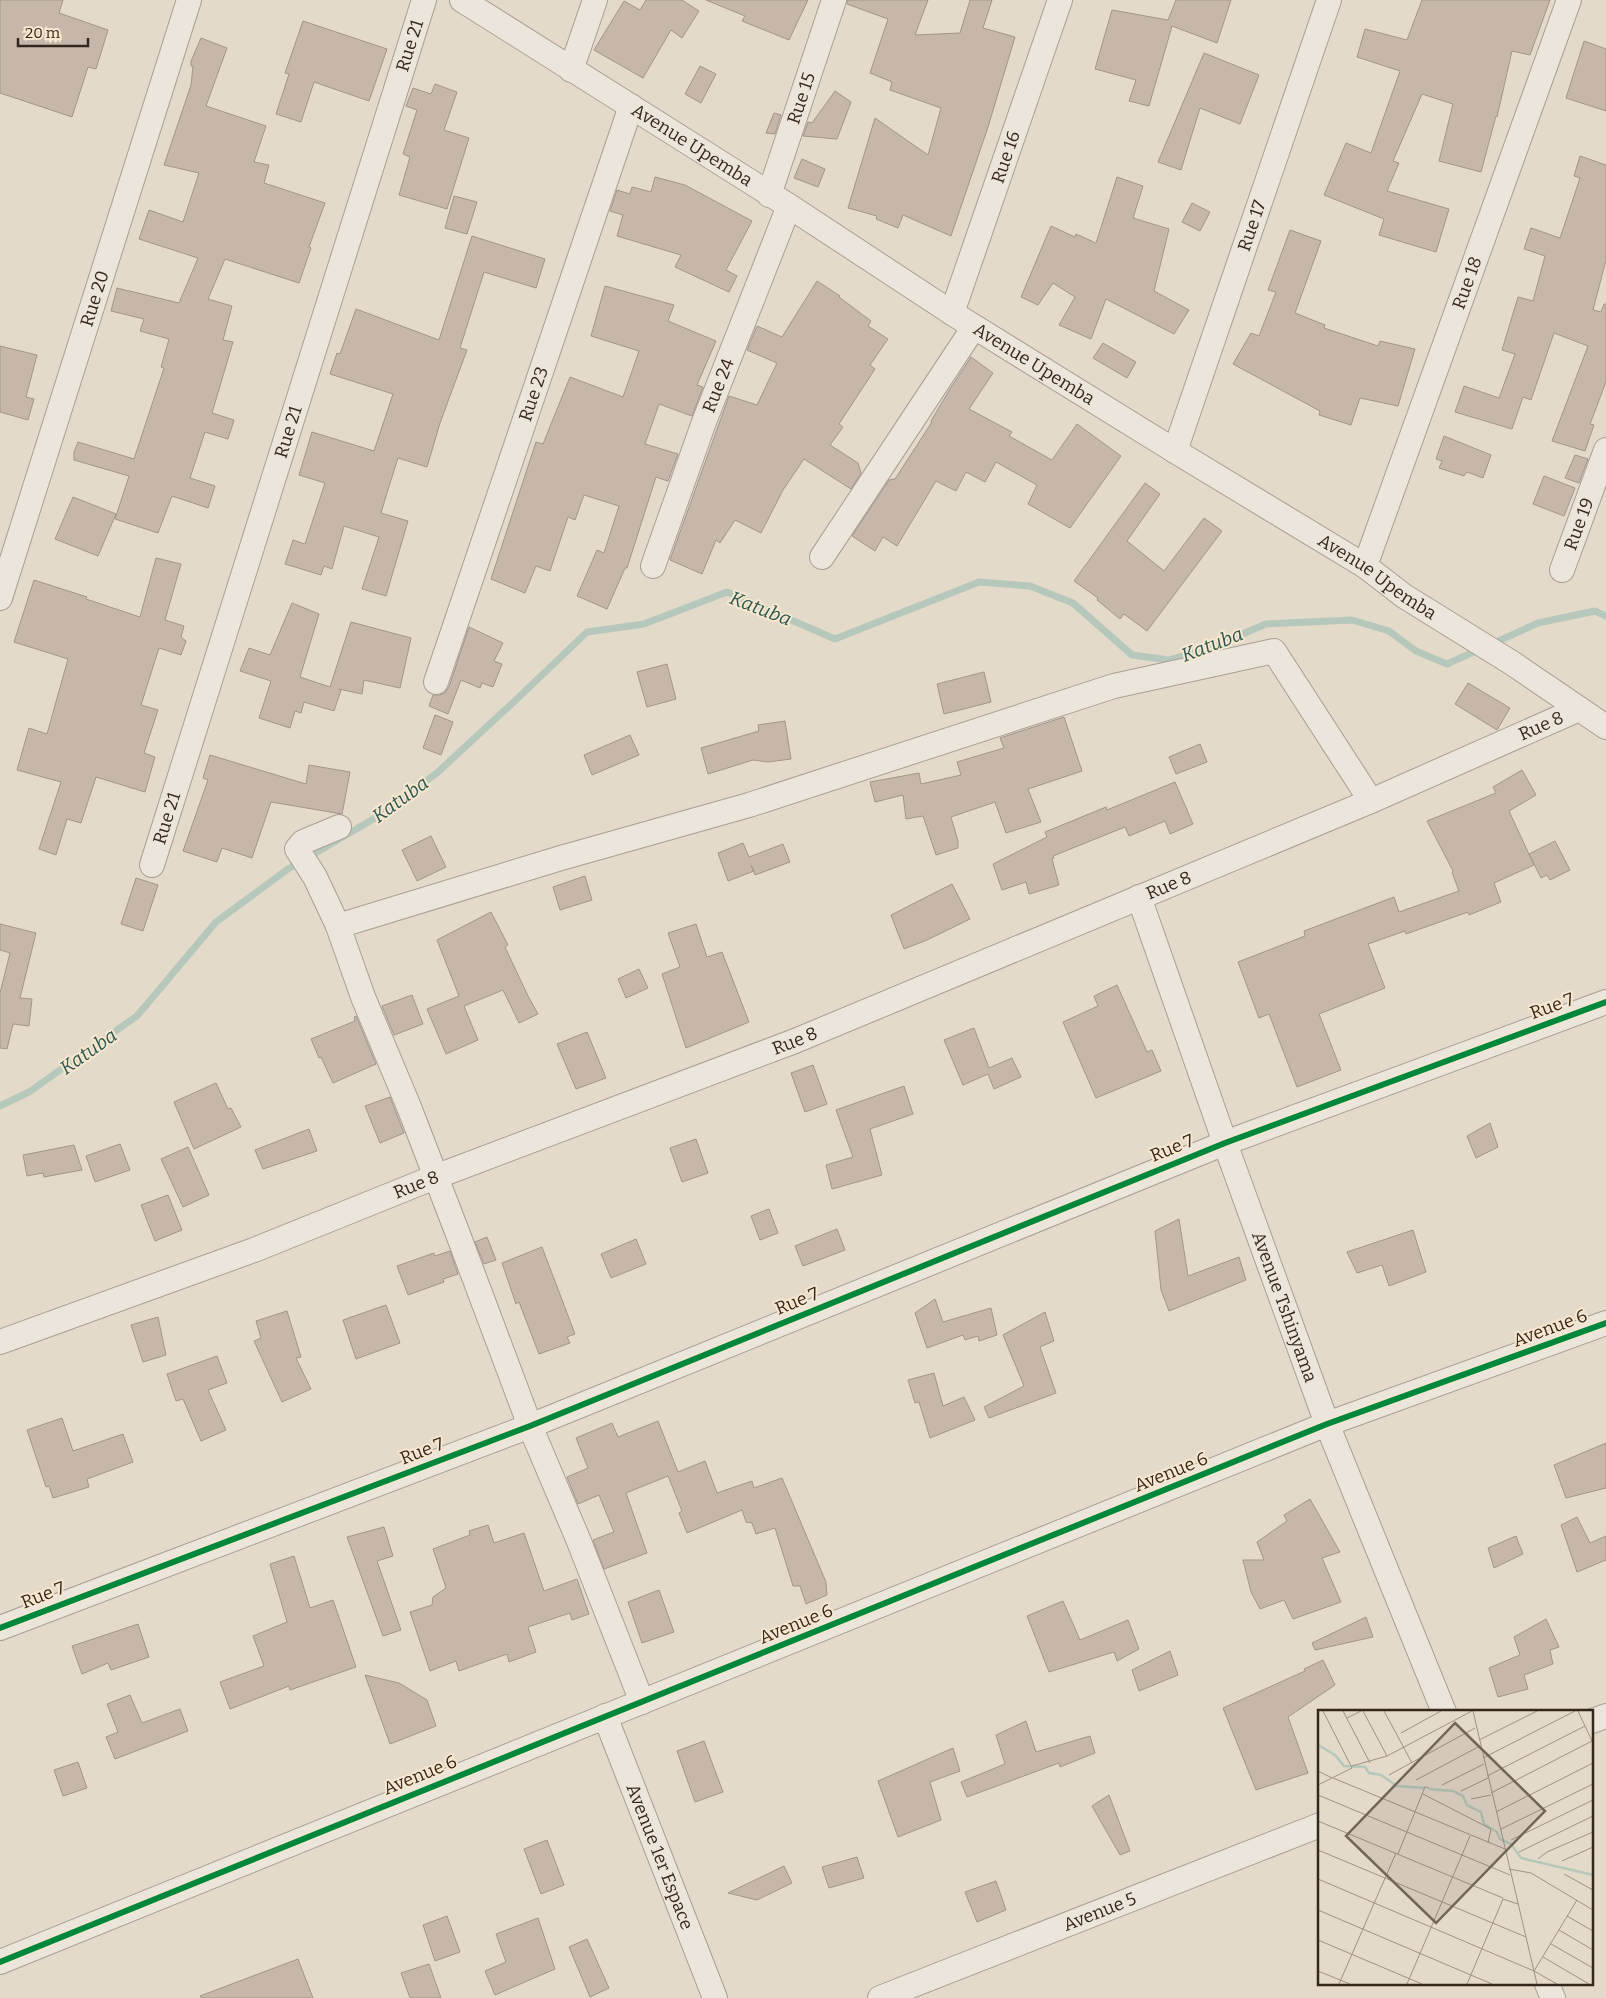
<svg xmlns="http://www.w3.org/2000/svg" width="1606" height="1998" font-family="Bitter,serif">
  <style>
    .lines { fill: none; stroke-linecap: round; stroke-linejoin: round }
    .stream { stroke: #b6c8bb; stroke-width: 7 }
    .building { fill: #c7b7ab; stroke: #a49589 }
    .minor-casing { stroke: #a89f94; stroke-width: 26 }
    .minor { stroke: #ebe5dc; stroke-width: 24 }
    .cycleway-casing { stroke: #f6e7ce; stroke-width: 9 }
    .cycleway { stroke: #00873e; stroke-width: 6 }
    .labels { text-anchor: middle; stroke-width: 4; stroke-linejoin: round; paint-order: stroke }
    .street-label { font-size: 18px; fill: #36271c; stroke: #f6e7ce }
    .water-label { font-size: 19px; font-style: italic; fill: #2b5750; stroke: #f6e7ce }
    .inset-river { fill: none; stroke: #b6c8bb; stroke-width: 2.5 }
    .inset-road { fill: none; stroke: #9e9284; stroke-width: 1 }
    .view { fill: #736659; fill-opacity: 0.15; stroke: #736659; stroke-width: 2.5 }
    .inset-edge { fill: none; stroke: #36271c; stroke-width: 2.5 }
  </style>
  <rect width="100%" height="100%" fill="#e4daca"/>
  <g class="lines">
    <g class="stream">
      <path d="M1492,644L1538,623L1595,611L1606,616"/>
      <path d="M0,1106L29,1092L137,1016L216,922L288,869L387,811L438,772L519,697L587,632L644,624L727,592L835,639L979,582L1030,586L1073,603L1132,655L1169,660L1209,648L1266,624L1352,620L1389,631L1416,651L1447,664L1480,649"/>
    </g>
  </g>
  <g class="building">
    <path d="M0,0H63L59,13L108,30L96,69L88,67L72,117L0,93Z"/>
    <path d="M646,0H682L699,11L682,38L671,30L643,78L594,50L624,1L640,10Z"/>
    <path d="M706,0H808L789,40L742,21L745,16Z"/>
    <path d="M847,0H928L915,35L960,33L970,0H992L983,28L1015,37L988,127L951,236L903,215L898,228L876,219L877,216L848,208L875,118L928,155L941,108L890,90L892,82L870,73L888,19L847,4Z"/>
    <path d="M1176,0H1231L1217,43L1172,26L1149,106L1129,101L1136,80L1095,69L1112,10L1168,20Z"/>
    <path d="M1422,0H1550L1530,55L1512,51L1497,117L1496,116L1481,172L1439,161L1453,104L1422,94L1393,161L1399,163L1387,191L1449,209L1436,252L1379,235L1384,219L1324,195L1346,143L1371,153L1400,71L1357,57L1365,29L1407,40Z"/>
    <path d="M303,21L387,49L369,101L314,82L301,122L276,114L289,74L285,73Z"/>
    <path d="M201,38L227,48L206,106L266,126L254,162L269,165L264,183L325,203L309,247L311,248L299,283L225,259L208,299L232,306L223,340L233,342L212,413L234,420L228,439L205,432L190,478L215,486L208,508L172,496L158,533L115,519L129,476L74,460V452L78,442L134,459L164,368L161,367L169,339L140,331L144,319L111,311L117,288L179,303L198,258L139,239L149,210L183,222L199,173L164,165L191,85L193,66H191V61Z"/>
    <path d="M1584,41L1606,49V111L1566,98Z"/>
    <path d="M1204,53L1259,75L1240,124L1200,108L1181,170L1158,162Z"/>
    <path d="M700,66L716,74L701,103L685,94Z"/>
    <path d="M435,84L457,92L444,130L469,138L447,209L399,195L410,157L403,154L417,110L406,106L413,88L431,94Z"/>
    <path d="M835,91L851,102L837,139L803,136L808,122L812,123Z"/>
    <path d="M774,113L781,115L775,134L766,133Z"/>
    <path d="M1580,156L1606,165V260L1593,310L1601,312L1604,304H1606V382L1590,424L1594,425L1585,451L1552,441L1588,346L1554,333L1531,400L1523,397L1512,429L1455,412L1464,386L1499,398L1515,354L1502,350L1518,297L1533,301L1545,256L1524,249L1531,228L1560,238L1580,178L1574,176Z"/>
    <path d="M802,159L825,169L818,187L794,178Z"/>
    <path d="M655,177L685,185L752,221L726,270L737,276L729,292L675,267L681,255L617,236L623,215L610,211L617,190L630,194L632,187L651,192Z"/>
    <path d="M1117,177L1143,186L1133,218L1169,229L1154,291L1189,310L1174,334L1106,299L1091,339L1059,325L1075,297L1053,283L1038,305L1021,297L1051,226L1075,237L1076,234L1096,243Z"/>
    <path d="M454,196L477,202L467,234L445,228Z"/>
    <path d="M1192,203L1210,212L1200,231L1182,222Z"/>
    <path d="M1290,230L1321,241L1295,313L1325,325L1324,328L1378,346L1380,341L1415,349L1398,406L1360,398L1351,425L1319,415L1320,411L1233,364L1251,333L1259,336L1276,292L1268,290Z"/>
    <path d="M472,236L545,259L536,288L484,272L460,348L467,350L440,423L427,467L398,458L387,493L381,513L408,521L386,596L362,589L379,537L344,526L332,569L324,566L321,575L285,564L293,540L305,544L325,483L299,475L312,432L374,451L393,394L330,374L337,353L340,354L356,309L439,340Z"/>
    <path d="M817,281L840,296L839,297L871,321L868,326L888,339L870,365L875,369L839,424L843,427L830,445L858,463L861,473L851,489L804,459L783,490L761,533L735,520L720,543L716,540L702,574L670,560L729,396L757,405L777,363L747,350L757,326L782,337Z"/>
    <path d="M605,286L674,305L668,321L716,341L697,385L703,387L692,416L659,404L645,444L678,454L668,481L656,477L627,568H625L607,609L577,596L597,550L604,553L619,506L584,495L575,520L568,517L550,571L536,566L525,593L491,579L536,442L543,444L570,377L623,397L639,351L591,336Z"/>
    <path d="M1103,343L1136,362L1127,378L1093,358Z"/>
    <path d="M0,346L37,355L26,397L34,399L28,420L0,412Z"/>
    <path d="M971,357L993,373L969,409L1012,432L1009,436L1052,460L1077,424L1121,456L1070,528L1028,504L1037,485L996,462L985,482L966,472L956,491L936,481L897,546L883,537L875,551L852,536L889,480L895,479L932,422L931,421L950,389Z"/>
    <path d="M1444,436L1491,455L1483,478L1467,472L1464,476L1439,468L1442,461L1436,459Z"/>
    <path d="M1575,455L1588,459L1579,483L1565,478Z"/>
    <path d="M1544,476L1575,488L1564,516L1533,504Z"/>
    <path d="M1145,483L1160,494L1127,541L1164,571L1204,518L1222,531L1147,631L1124,614L1120,619L1097,600L1098,598L1074,581Z"/>
    <path d="M73,497L116,514L98,556L55,539Z"/>
    <path d="M156,558L181,564L165,620L184,626L181,637L186,641L181,655L159,648L141,705L158,710L144,753L155,757L145,792L96,777L81,823L67,819L56,855L39,849L61,782L17,770L29,728L47,734L68,659L14,642L34,580L87,597L86,599L140,617Z"/>
    <path d="M292,603L319,614L300,677L330,687L351,622L411,638L400,688L364,680L362,694L339,689L341,690L334,711L304,702L301,713L295,711L290,728L259,718L271,681L240,671L249,648L270,655Z"/>
    <path d="M469,627L503,643L494,661L502,664L493,687L482,683L480,688L461,680L448,714L429,706L433,695H439L445,693L449,687Z"/>
    <path d="M667,664L676,699L647,707L637,672Z"/>
    <path d="M984,672L991,702L944,714L937,684Z"/>
    <path d="M1468,683L1510,708L1497,730L1455,704Z"/>
    <path d="M435,715L453,722L441,755L423,748Z"/>
    <path d="M1064,717L1082,771L1028,789L1041,822L1006,833L995,802L951,817L958,841V848L936,855L923,816L906,819L903,795L875,802L870,782L919,773L921,784L961,775L957,762L1004,748L1000,738Z"/>
    <path d="M785,721L791,759L768,762L753,760L708,774L701,748L759,731L758,725Z"/>
    <path d="M630,735L639,755L592,775L584,755Z"/>
    <path d="M1200,744L1207,762L1176,774L1169,757Z"/>
    <path d="M210,755L306,784L309,765L350,772L342,814L271,802L252,858L222,848L217,862L183,851L208,780L203,778Z"/>
    <path d="M1522,770L1536,795L1509,811L1534,865L1494,883L1501,902L1469,915L1468,912L1406,934L1405,931L1368,944L1385,988L1319,1014L1341,1070L1297,1087L1269,1014L1259,1018L1238,962L1305,936L1304,931L1394,897L1399,912L1459,891L1452,872L1453,871L1427,821L1496,793L1493,787Z"/>
    <path d="M1175,782L1193,824L1170,834L1165,821L1129,836L1125,827L1053,856L1054,858L1052,859L1059,885L1029,894L1026,882L1002,890L993,864L1047,837L1045,832L1106,807L1107,810Z"/>
    <path d="M431,836L446,867L417,881L402,850Z"/>
    <path d="M1555,841L1570,870L1550,880L1547,875L1541,878L1529,854Z"/>
    <path d="M743,843L749,857L783,844L790,862L755,875L751,865L754,871L728,881L718,853Z"/>
    <path d="M585,876L592,900L560,910L553,887Z"/>
    <path d="M136,878L158,885L143,931L121,924Z"/>
    <path d="M952,884L970,919L927,940L904,949L891,915Z"/>
    <path d="M491,912L508,945L505,947L528,996L538,1014L519,1023L503,990L464,1006L478,1040L446,1054L427,1009L459,996L437,940Z"/>
    <path d="M0,924L36,933L20,998L32,999L29,1026L13,1024L7,1049L0,1048V993L10,953L0,950Z"/>
    <path d="M696,924L707,957L722,952L749,1022L686,1048L662,974L680,967L668,933Z"/>
    <path d="M639,969L648,988L626,998L618,979Z"/>
    <path d="M1117,985L1147,1052L1152,1050L1161,1071L1096,1098L1063,1022L1098,1006L1094,996Z"/>
    <path d="M412,995L423,1024L394,1035L382,1006Z"/>
    <path d="M356,1016L376,1064L333,1083L321,1057L319,1058L311,1039L355,1021L354,1017Z"/>
    <path d="M974,1028L989,1068L1012,1058L1021,1077L994,1089L988,1074L963,1085L944,1040Z"/>
    <path d="M587,1032L606,1078L576,1089L557,1044Z"/>
    <path d="M813,1065L827,1104L805,1112L791,1073Z"/>
    <path d="M216,1083L228,1109L231,1108L241,1127L194,1149L174,1102Z"/>
    <path d="M904,1086L913,1114L870,1129L882,1175L832,1189L826,1165L853,1157L836,1110Z"/>
    <path d="M390,1097L404,1133L380,1143L365,1106Z"/>
    <path d="M1490,1123L1498,1147L1476,1158L1467,1136Z"/>
    <path d="M309,1129L317,1151L263,1169L255,1150Z"/>
    <path d="M696,1139L708,1173L682,1182L670,1148Z"/>
    <path d="M120,1144L130,1170L95,1182L86,1156Z"/>
    <path d="M74,1145L82,1170L44,1177L43,1173L27,1176L23,1155Z"/>
    <path d="M188,1147L209,1195L183,1207L161,1159Z"/>
    <path d="M168,1195L182,1230L155,1241L141,1205Z"/>
    <path d="M769,1209L778,1233L760,1240L751,1216Z"/>
    <path d="M1179,1219L1188,1276L1239,1257L1246,1280L1169,1311L1161,1290L1155,1231Z"/>
    <path d="M837,1229L845,1250L803,1266L795,1246Z"/>
    <path d="M1413,1230L1426,1272L1389,1286L1382,1265L1357,1273L1347,1252Z"/>
    <path d="M487,1237L496,1260L484,1264L475,1242Z"/>
    <path d="M636,1239L646,1264L611,1278L601,1254Z"/>
    <path d="M542,1247L575,1334L567,1337L570,1343L539,1354L519,1302L516,1304L502,1263Z"/>
    <path d="M450,1251L458,1274L443,1279L444,1282L408,1295L397,1266L434,1253L435,1256Z"/>
    <path d="M935,1299L943,1322L991,1308L997,1335L979,1341L978,1336L965,1340L963,1335L927,1348L915,1313Z"/>
    <path d="M386,1305L400,1343L356,1359L343,1320Z"/>
    <path d="M287,1311L301,1357L296,1358L311,1389L282,1402L254,1341L261,1338L256,1321Z"/>
    <path d="M1045,1312L1054,1341L1040,1347L1056,1393L989,1418L984,1407L1024,1386L1003,1335Z"/>
    <path d="M158,1317L166,1355L143,1362L131,1325Z"/>
    <path d="M217,1356L227,1383L208,1390L226,1430L201,1441L183,1399L176,1401L167,1374Z"/>
    <path d="M934,1373L943,1406L964,1397L975,1420L930,1438L919,1402L915,1403L908,1380Z"/>
    <path d="M62,1418L73,1451L123,1434L133,1462L87,1479L89,1487L53,1498L49,1486L46,1487L27,1430Z"/>
    <path d="M658,1421L678,1472L705,1461L717,1493L752,1481L754,1488L782,1478L826,1582L827,1595L806,1604L800,1586H793L775,1528L756,1534L752,1523L746,1522L742,1510L687,1533L679,1513L682,1511L668,1476L626,1493L647,1553L604,1569L593,1540L614,1532L599,1495L578,1504L567,1477L588,1468L576,1438L612,1423L618,1437Z"/>
    <path d="M1606,1443V1488L1566,1498L1554,1465Z"/>
    <path d="M1310,1499L1340,1552L1322,1558L1341,1602L1293,1619L1284,1600L1260,1609L1251,1592L1243,1560H1264L1257,1542L1287,1521L1284,1515Z"/>
    <path d="M1577,1517L1590,1543L1606,1536V1560L1577,1572L1561,1525Z"/>
    <path d="M488,1525L494,1543L524,1533L544,1591L577,1579L589,1614L572,1620L570,1613L528,1627L536,1652L509,1662L507,1654L459,1671L456,1661L430,1671L410,1612L432,1605L433,1597L446,1588L433,1549L470,1535L469,1531Z"/>
    <path d="M384,1527L393,1556L377,1561L401,1630L383,1636L347,1537Z"/>
    <path d="M1516,1536L1523,1554L1494,1568L1488,1548Z"/>
    <path d="M294,1556L310,1608L333,1600L356,1667L290,1690L289,1686L230,1709L220,1682L264,1666L253,1636L287,1622L270,1564Z"/>
    <path d="M659,1590L674,1632L642,1643L628,1602Z"/>
    <path d="M1063,1601L1080,1640L1128,1620L1139,1649L1117,1661L1114,1652L1049,1672L1027,1616Z"/>
    <path d="M1366,1617L1373,1637L1315,1650L1312,1643Z"/>
    <path d="M1546,1619L1559,1647L1550,1650L1553,1664L1524,1675L1528,1689L1498,1697L1489,1668L1520,1655L1514,1637Z"/>
    <path d="M138,1624L149,1657L111,1670L108,1663L82,1674L72,1646Z"/>
    <path d="M1170,1651L1178,1675L1139,1691L1132,1670Z"/>
    <path d="M1323,1660L1335,1685L1288,1717L1308,1773L1256,1790L1223,1708L1305,1671L1304,1669Z"/>
    <path d="M365,1675L399,1683L427,1700L436,1726L390,1744Z"/>
    <path d="M130,1695L142,1723L180,1709L188,1731L115,1759L106,1737L118,1732L107,1704Z"/>
    <path d="M1026,1721L1036,1752L1090,1736L1095,1753L1060,1767L1059,1763L967,1797L961,1782L1005,1764L996,1735Z"/>
    <path d="M704,1741L723,1792L695,1802L677,1751Z"/>
    <path d="M953,1748L960,1771L930,1782L941,1820L898,1837L878,1781Z"/>
    <path d="M78,1762L87,1788L63,1796L54,1770Z"/>
    <path d="M1109,1795L1130,1851L1120,1855L1092,1806Z"/>
    <path d="M547,1840L564,1885L541,1894L524,1849Z"/>
    <path d="M857,1857L864,1878L829,1888L822,1867Z"/>
    <path d="M784,1866L792,1883L757,1900L728,1893Z"/>
    <path d="M996,1881L1006,1910L977,1922L965,1892Z"/>
    <path d="M447,1916L460,1952L435,1961L423,1925Z"/>
    <path d="M538,1918L555,1969L495,1995L485,1971L506,1962L496,1934Z"/>
    <path d="M587,1939L609,1988L590,1997L569,1947Z"/>
    <path d="M298,1959L313,1998H201L200,1996Z"/>
    <path d="M429,1964L441,1998H410L401,1973Z"/>
  </g>
  <g class="lines">
    <defs>
      <g id="minor">
        <path id="s1" d="M462,0L789,206L952,313L1175,451L1365,566L1404,596L1512,663L1606,727"/>
        <path d="M571,70L595,0"/>
        <path id="s2" d="M769,195L834,0"/>
        <path id="s3" d="M952,313L1060,0"/>
        <path id="s4" d="M1175,451L1329,0"/>
        <path d="M822,557L974,327"/>
        <path id="s5" d="M653,566L704,422L789,206"/>
        <path id="s6" d="M1365,566L1569,0"/>
        <path id="s7" d="M1562,570L1606,450"/>
        <path id="s8" d="M0,598L189,0"/>
        <path id="s9" d="M436,682L631,106"/>
        <path d="M339,827L303,842L297,849L315,877L338,926L363,997L409,1107L456,1229L530,1426L578,1539L642,1702"/>
        <path id="s10" d="M152,865L424,0"/>
        <path id="s11" d="M1139,897L1225,1143L1327,1424L1444,1712"/>
        <path d="M338,926L561,858L749,805L1114,686L1274,651L1371,801"/>
        <path id="s12" d="M0,1342L254,1250L435,1177L795,1041L1371,801L1579,709"/>
        <path d="M0,1628L530,1426L1225,1143L1606,1002"/>
        <path id="s13" d="M605,1716L715,1998"/>
        <path d="M1592,1721L1606,1716"/>
        <path d="M0,1962L1327,1424L1606,1323"/>
        <path d="M1547,1984L1553,1998"/>
        <path id="s14" d="M880,1998L1320,1825"/>
      </g>
    </defs>
    <use href="#minor" class="minor-casing"/>
    <use href="#minor" class="minor"/>
    <defs>
      <g id="cycleway">
        <path d="M0,1628L530,1426L1225,1143L1606,1002"/>
        <path d="M0,1962L1327,1424L1606,1323"/>
      </g>
    </defs>
    <use href="#cycleway" class="cycleway-casing"/>
    <use href="#cycleway" class="cycleway"/>
  </g>
  <g class="labels">
    <g class="street-label">
      <text dy="6" stroke="none"><textPath href="#s10" startOffset="859">Rue 21</textPath></text>
      <text dy="6" stroke="none"><textPath href="#s2" startOffset="102">Rue 15</textPath></text>
      <text dy="6" stroke="none"><textPath href="#s1" startOffset="272">Avenue Upemba</textPath></text>
      <text dy="6" stroke="none"><textPath href="#s3" startOffset="165">Rue 16</textPath></text>
      <text dy="6" stroke="none"><textPath href="#s4" startOffset="238">Rue 17</textPath></text>
      <text dy="6" stroke="none"><textPath href="#s6" startOffset="301">Rue 18</textPath></text>
      <text dy="6" stroke="none"><textPath href="#s8" startOffset="314">Rue 20</textPath></text>
      <text dy="6" stroke="none"><textPath href="#s1" startOffset="678">Avenue Upemba</textPath></text>
      <text dy="6" stroke="none"><textPath href="#s5" startOffset="192">Rue 24</textPath></text>
      <text dy="6" stroke="none"><textPath href="#s9" startOffset="304">Rue 23</textPath></text>
      <text dy="6" stroke="none"><textPath href="#s10" startOffset="454">Rue 21</textPath></text>
      <text dy="6" stroke="none"><textPath href="#s7" startOffset="49">Rue 19</textPath></text>
      <text dy="6" stroke="none"><textPath href="#s1" startOffset="1082">Avenue Upemba</textPath></text>
      <text dy="6" stroke="none"><textPath href="#s12" startOffset="1660">Rue 8</textPath></text>
      <text dy="6" stroke="none"><textPath href="#s10" startOffset="49">Rue 21</textPath></text>
      <text dy="6" stroke="none"><textPath href="#s12" startOffset="1255">Rue 8</textPath></text>
      <text transform="translate(1552 1006) rotate(-20)" y="6">Rue 7</text>
      <text dy="6" stroke="none"><textPath href="#s12" startOffset="850">Rue 8</textPath></text>
      <text transform="translate(1172 1148) rotate(-22)" y="6">Rue 7</text>
      <text dy="6" stroke="none"><textPath href="#s12" startOffset="445">Rue 8</textPath></text>
      <text transform="translate(797 1301) rotate(-22)" y="6">Rue 7</text>
      <text dy="6" stroke="none"><textPath href="#s11" startOffset="435">Avenue Tshinyama</textPath></text>
      <text transform="translate(1550 1328) rotate(-20)" y="6">Avenue 6</text>
      <text transform="translate(422 1451) rotate(-21)" y="6">Rue 7</text>
      <text transform="translate(1171 1472) rotate(-22)" y="6">Avenue 6</text>
      <text transform="translate(43 1595) rotate(-21)" y="6">Rue 7</text>
      <text transform="translate(796 1624) rotate(-22)" y="6">Avenue 6</text>
      <text transform="translate(420 1775) rotate(-22)" y="6">Avenue 6</text>
      <text dy="6" stroke="none"><textPath href="#s13" startOffset="151">Avenue 1er Espace</textPath></text>
      <text dy="6" stroke="none"><textPath href="#s14" startOffset="236">Avenue 5</textPath></text>
    </g>
    <g class="water-label">
      <text transform="translate(761 608) rotate(21)" y="7">Katuba</text>
      <text transform="translate(1212 644) rotate(-21)" y="7">Katuba</text>
      <text transform="translate(400 799) rotate(-36)" y="7">Katuba</text>
      <text transform="translate(88 1051) rotate(-35)" y="7">Katuba</text>
    </g>
  </g>
  <g transform="translate(1318 1710)">
    <rect width="275" height="275" fill="#e4daca"/>
    <path class="inset-river" d="M0,35L17,45L26,56L47,57L51,63L63,65L79,76L107,78M111,79L135,81L145,86L149,95L163,102L166,114L179,122L182,129L193,134L203,148L275,165"/>
    <path class="inset-road" d="M25,1L52,53M45,1L69,46M66,1L94,53M155,1L219,274M260,1L275,33M29,8L43,1M83,23L123,1M161,30L219,1M165,48L257,1M34,56L69,46L154,1M0,61L14,68M71,65L157,18M169,66L267,16M15,68L187,139M98,70L162,36M0,75L34,58L5,1M124,75L166,54M143,81L170,68M173,83L274,31M105,84L173,119L170,133M0,85L192,165M153,89L173,85M178,102L275,53M0,111L185,188M183,119L275,74M193,130L275,90M0,140L208,227M201,142L275,106M80,144L107,77L111,78M220,149L229,142L275,122M244,151L275,137M191,159L213,163L275,200M246,164L275,180M0,169L216,261L239,274M0,200L174,274M249,206L275,221M241,220L275,240M0,230L104,274M233,234L275,258M225,247L271,274M0,261L32,274M216,261L259,190M21,274L78,143M89,274L152,126M149,274L185,189L200,194"/>
    <path class="view" d="M137,13L227,101L118,213L28,126Z"/>
    <rect width="275" height="275" class="inset-edge"/>
  </g>
  <path d="M18 38v8h70v-8" fill="none" stroke="#36271c" stroke-width="2.5"/>
  <text x="25" y="38" font-size="15" fill="#36271c" stroke="#f6e7ce" stroke-width="4" paint-order="stroke">20 m</text>
</svg>
